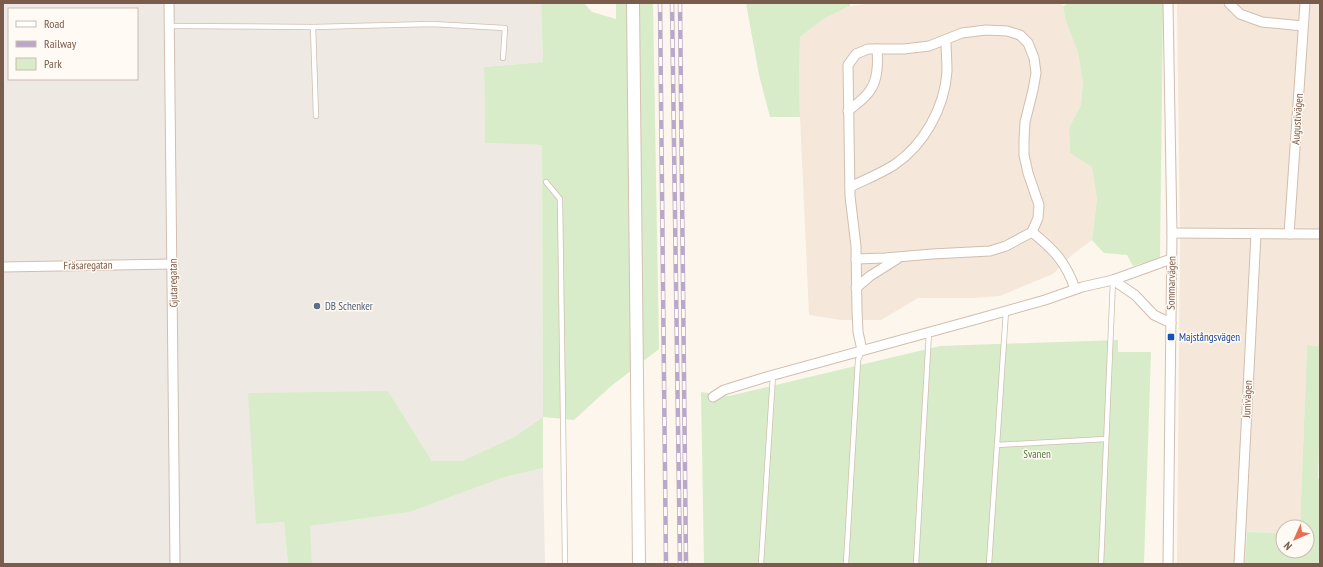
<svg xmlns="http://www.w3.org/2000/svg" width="1323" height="567" font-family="'PT Sans Narrow',sans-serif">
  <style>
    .residential { fill: #f5e8da }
    .industrial { fill: #efe9e4; fill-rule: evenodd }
    .green { fill: #d8ecc9 }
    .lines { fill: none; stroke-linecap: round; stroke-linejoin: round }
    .service-casing { stroke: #d1beb0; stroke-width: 6 }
    .minor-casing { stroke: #d1beb0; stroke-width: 11 }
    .secondary-casing { stroke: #d6c0b0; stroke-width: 14 }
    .service { stroke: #fff; stroke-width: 4.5 }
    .minor { stroke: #fff; stroke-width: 9 }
    .secondary { stroke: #fff; stroke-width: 12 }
    .rail-casing { stroke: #b9a8c9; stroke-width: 4.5 }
    .rail { stroke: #fffaf3; stroke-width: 3; stroke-dasharray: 9; stroke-linecap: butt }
    .service-dot { fill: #5c6f8a; stroke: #fffaf3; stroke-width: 1.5 }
    .transit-dot { fill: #1a4fb4; stroke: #fffaf3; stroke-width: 1.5 }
    .labels { text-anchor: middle; stroke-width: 3; stroke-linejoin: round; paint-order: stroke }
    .street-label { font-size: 11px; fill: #7a5c4d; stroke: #fffaf3 }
    .service-label { font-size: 11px; fill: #4e5e75; stroke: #fffaf3; text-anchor: start }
    .transit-label { font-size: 11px; fill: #164399; stroke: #fffaf3; text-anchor: start }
    .park-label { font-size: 11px; fill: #537a41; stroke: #fffaf3 }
  </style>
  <rect width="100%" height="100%" fill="#fdf6ec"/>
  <g class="residential">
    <path d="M873,3H1059L1063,6L1066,22L1078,53L1083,82L1081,105L1069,128L1070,153L1092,167L1097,199L1092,240L1072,255L1053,274L1000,296L973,298H918L881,320H841L809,315L800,117L799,80L800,37L825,18L850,6Z"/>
    <path d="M1177,3H1320V346L1307,345L1300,527H1283V533L1247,532L1245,564H1177L1180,243Z"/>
  </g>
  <g class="industrial">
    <path d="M3,3H541L543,62L484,67L485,143L542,145L543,417L514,437L462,461H432L388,391L256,524L284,522L288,564H3ZM9,9H137V79H9Z"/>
    <path d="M543,468L545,564H312L309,526L410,512L505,477Z"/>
  </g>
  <g class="green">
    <path d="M541,3H584L592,12L616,19V3H653L659,349L610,387L574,420L543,417V468L505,477L410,512L310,526L312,564H288L284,522L256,524L248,393L388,391L432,461H462L514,437L543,417L542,145L485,143L484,67L543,62Z"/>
    <path d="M746,3H850V6L825,18L800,37L799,80L800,117H770L759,75Z"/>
    <path d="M1069,3H1163L1160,258L1133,266L1127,255L1104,253L1092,240L1097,199L1092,167L1070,153L1069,128L1081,105L1083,82L1078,53L1066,22L1063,6Z"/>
    <path d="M1118,340V352H1151L1144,564H704L701,392L729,396L940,346Z"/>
    <path d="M1307,345L1320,346V414L1318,478L1320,479V564H1245L1247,532L1283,533V551H1307V527H1300Z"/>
  </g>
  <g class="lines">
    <defs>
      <g id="service">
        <path d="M170,26L313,27L432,24L505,28L503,58"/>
        <path d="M313,27L316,116"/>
        <path d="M546,182L560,199L565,564"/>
        <path d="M997,445L1106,439"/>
        <path d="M761,564L773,375"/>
        <path d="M846,564L858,360L862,351"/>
        <path d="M916,564L929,332"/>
        <path d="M989,564L1006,311"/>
        <path d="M1101,564L1113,280"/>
      </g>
      <g id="minor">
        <path d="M169,3L175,564"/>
        <path d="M1168,3L1172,233L1168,564"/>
        <path d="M1229,3L1240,14L1262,22L1303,26"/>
        <path d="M848,111C856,104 866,98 871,89C878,78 878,61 877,49"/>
        <path d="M850,187C864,180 880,174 894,165C924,145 945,107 947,71C947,61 946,50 946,40"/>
        <path d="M1172,233L1320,234"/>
        <path d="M1289,234L1305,3"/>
        <path d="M856,259L885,258L932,254L990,251L1006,246L1032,232"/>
        <path d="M3,267L173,264"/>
        <path d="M1113,280L1135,295L1154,315L1171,323"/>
        <path d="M856,288L870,276L897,259"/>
        <path d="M862,350L858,332L857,310L856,246L850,196L848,65L856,54L868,49H904L929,46L962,33L986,30L1007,31L1020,35L1028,43L1034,58L1036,73L1033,90L1025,122L1024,140V155L1028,173L1039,205L1038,218L1032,232C1054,250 1066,262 1075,289"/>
        <path d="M713,397L724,390L763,378L981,318L1045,300L1082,287L1113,280L1171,259"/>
        <path d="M1239,564L1256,234"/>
      </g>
      <path id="secondary" d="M633,3L639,564"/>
    </defs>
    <use href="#service" class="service-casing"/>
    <use href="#minor" class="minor-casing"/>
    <use href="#secondary" class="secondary-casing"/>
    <use href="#service" class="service"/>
    <use href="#minor" class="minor"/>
    <use href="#secondary" class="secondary"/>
    <defs>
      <g id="rail">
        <path d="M660,3L666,564"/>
        <path d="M672,3L680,564"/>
        <path d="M680,3L686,564"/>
      </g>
    </defs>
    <use href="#rail" class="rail-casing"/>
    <use href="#rail" class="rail"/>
  </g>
  <circle class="service-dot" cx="317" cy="306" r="4"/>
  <rect class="transit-dot" x="1167" y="333" width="8" height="8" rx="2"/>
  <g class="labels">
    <g class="street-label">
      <text transform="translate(1297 119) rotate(-86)" y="4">Augustivägen</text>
      <text transform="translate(88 265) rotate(-1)" y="4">Fräsaregatan</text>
      <text transform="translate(173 283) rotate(-91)" y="4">Gjutaregatan</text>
      <text transform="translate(1171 283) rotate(-89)" y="4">Sommarvägen</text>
      <text transform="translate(1247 399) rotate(-87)" y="4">Junivägen</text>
    </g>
    <g class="service-label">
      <text x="325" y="310">DB Schenker</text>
    </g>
    <g class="transit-label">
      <text x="1179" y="341">Majstångsvägen</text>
    </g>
    <g class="park-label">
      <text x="1037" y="458">Svanen</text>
    </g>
  </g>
  <rect width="1323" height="567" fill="none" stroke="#7a5c4d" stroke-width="8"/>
  <rect x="8" y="8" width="130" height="72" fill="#fffaf3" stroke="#cabbb1"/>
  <rect x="16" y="21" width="20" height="6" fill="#ffffff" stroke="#cabbb1"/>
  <text x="44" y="28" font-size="12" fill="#7a5c4d">Road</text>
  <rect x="16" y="41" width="20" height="6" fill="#b9a8c9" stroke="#cabbb1"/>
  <text x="44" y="48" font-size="12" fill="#7a5c4d">Railway</text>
  <rect x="16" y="58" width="20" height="12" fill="#d8ecc9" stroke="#cabbb1"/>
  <text x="44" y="68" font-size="12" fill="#7a5c4d">Park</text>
  <g transform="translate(1295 539) rotate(225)"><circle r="19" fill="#fffaf3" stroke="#cabbb1"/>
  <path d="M0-3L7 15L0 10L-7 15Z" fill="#e76f51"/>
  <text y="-6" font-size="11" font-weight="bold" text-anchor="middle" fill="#7a5c4d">N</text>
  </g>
</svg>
